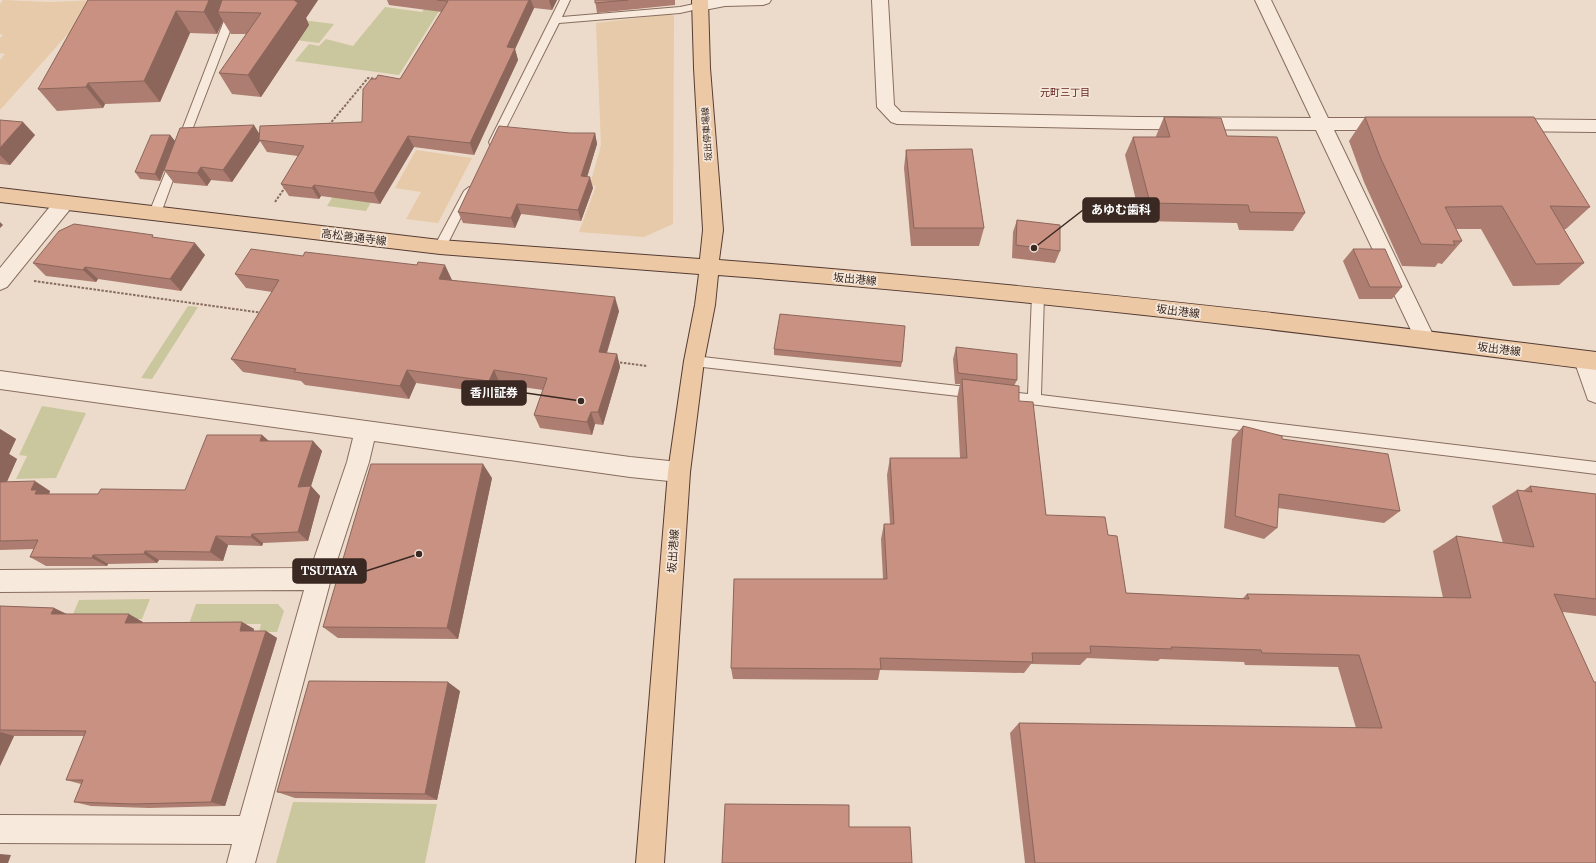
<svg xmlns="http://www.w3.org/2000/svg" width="1596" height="863" font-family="Merriweather,'Noto Sans JP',serif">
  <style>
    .green { fill: #cac79e }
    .sand { fill: #e6caa9 }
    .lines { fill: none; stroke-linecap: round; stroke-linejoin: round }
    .lane-casing { stroke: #886d5f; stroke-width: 2 }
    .street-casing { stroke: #886d5f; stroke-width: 2 }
    .primary-casing { stroke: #563c33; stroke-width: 2 }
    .path { stroke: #886d5f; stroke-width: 2; stroke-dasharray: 2.5 1.5; stroke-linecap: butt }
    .lane { fill: #f7eadd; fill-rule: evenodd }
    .street { fill: #f7eadd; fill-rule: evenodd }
    .primary { fill: #ecc8a5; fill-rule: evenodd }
    .wall { fill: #ac7d70 }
    .shaded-wall { fill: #8c665b }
    .building { fill: #c89182; stroke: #8c665b }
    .labels { text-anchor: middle; stroke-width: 3.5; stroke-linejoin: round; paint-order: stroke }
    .far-street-label { font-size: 9px; fill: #3a2822; stroke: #f4e7d9 }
    .far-neighbourhood-label { font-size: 10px; fill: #642423; stroke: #f4e7d9 }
    .street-label { font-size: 11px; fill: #3a2822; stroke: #f4e7d9 }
    .leader { fill: none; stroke: #3a2822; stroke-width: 1.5 }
    .callout-dot { fill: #3a2822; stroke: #f4e7d9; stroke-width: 1.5 }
    .callout { fill: #3a2822; stroke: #3a2822; stroke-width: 1.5 }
    .callout-label { font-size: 12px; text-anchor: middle; font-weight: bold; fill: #fff }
  </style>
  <rect width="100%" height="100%" fill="#ecdbca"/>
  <g class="green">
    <path d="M431,0H446L399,75L295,61L309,44L319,46L326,39L353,46L385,7L422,12Z"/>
    <path d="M302,20L334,24L319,43L288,39Z"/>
    <path d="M340,185L378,190L366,211L327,206Z"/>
    <path d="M188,306L198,307L152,379L141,378Z"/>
    <path d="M42,406L86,413L56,478L16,479L27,456L19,455Z"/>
    <path d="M150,599L142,619H94L64,635L79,600Z"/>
    <path d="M196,604H278L284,611L277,632H259L261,624H189Z"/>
    <path d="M293,802L437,804L425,863H276Z"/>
  </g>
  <g class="sand">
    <path d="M3,0L49,2L98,0L0,110V60L5,54L0,53V38L3,35L0,34V4Z"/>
    <path d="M670,14L674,16L673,224L644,237L579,232L596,186L590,185L601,145L596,23Z"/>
    <path d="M416,150L472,158L438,223L406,219L421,192L395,188Z"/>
  </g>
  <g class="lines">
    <defs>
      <g id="lane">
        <path d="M232,0H242L187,143L182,147L178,146L177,143Z"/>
        <path d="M560,0H570L562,17L680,7L699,3L704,6L702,8L680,13L559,23L499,142L494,146L490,145L489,142Z"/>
        <path d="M175,157L180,161L161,213L155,217L151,216L149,213L170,161Z"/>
        <path d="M469,187L474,191L446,247L444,250H436L434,247L464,191Z"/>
        <path d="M1038,290L1042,292L1044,295L1041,395L1596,462V474L997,400L995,396L997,392L1001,391L1028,394L1032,295L1034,292Z"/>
        <path d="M694,356L976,388L980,389L982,393L980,397L976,398L694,366L690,365L688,361L690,357Z"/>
      </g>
      <g id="street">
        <path d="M705,0H771L769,3L763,5L725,6L699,11L693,9L691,6L693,3Z"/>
        <path d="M872,0H888L894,105L901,112L1137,117L1311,118L1255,0H1271L1328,118H1391L1397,120L1400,124L1397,128L1391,130H1334L1435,339L1432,345L1425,347L1418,345L1316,130L1137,129L897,124L891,122L877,107Z"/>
        <path d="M1509,119L1596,120V132L1509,131L1503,129L1500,125L1503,121Z"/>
        <path d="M64,196L71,198L73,203L71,208L7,287L0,290V268L57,198Z"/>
        <path d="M1584,351L1591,354L1596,364V403L1588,400L1574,360L1577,354Z"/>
        <path d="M0,371L630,457L679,462L687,465L690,472L687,479L679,482L630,477L374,441L369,462L331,579L255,863H227L232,844L0,843V815L240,816L304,590L0,592V570L311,568L347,462L353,438L0,389Z"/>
      </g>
      <path id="primary" d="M692,0H708L710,68L723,230L719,260C1013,282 1305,315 1596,352V370C1304,332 1012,297 718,275L715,305L704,361L690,472L664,863H636L668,472L684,361L695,305L699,274L440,254L0,202V188L440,240L700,259L703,230L694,68Z"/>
    </defs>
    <use href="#lane" class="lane-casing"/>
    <use href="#street" class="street-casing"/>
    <use href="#primary" class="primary-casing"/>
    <g class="path">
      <path d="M329,125L368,78L378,79"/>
      <path d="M275,202L286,186"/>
      <path d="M34,281L263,313"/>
      <path d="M616,362L647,366"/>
    </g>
    <use href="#lane" class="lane"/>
    <use href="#street" class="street"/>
    <use href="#primary" class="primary"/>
  </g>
  <g class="wall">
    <path d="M88,0H318L306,18L309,25L261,97L232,94L219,73L246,34H231L223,21L217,34L190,33L160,102L105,104L103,108L57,111L38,89Z"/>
    <path d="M387,0H557L552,10L534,8L515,49L518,60L474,155L414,147L380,204L321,196L319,199L289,196L281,184L298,156L267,152L260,141L232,182L211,180L207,186L174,183L164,170L160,181L140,179L135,172L170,135L175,141L260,133L362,122L376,79H400L442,12L389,5Z"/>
    <path d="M595,0H675V5L597,13Z"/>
    <path d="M1164,117L1227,136L1305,213L1293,231L1239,230L1237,223L1141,221L1125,155L1133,137H1156V136Z"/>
    <path d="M1365,117L1590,207L1566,229H1564L1584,263L1559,285L1513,286L1481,229H1456L1462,241L1442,264L1438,263L1435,267L1402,266L1364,182L1349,141Z"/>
    <path d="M0,120L35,135L10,165L0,164Z"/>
    <path d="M570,133H595L597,144L587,177L593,188L581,221L521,214L515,228L463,223L458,212Z"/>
    <path d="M906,150L984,228L979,246H911L904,168Z"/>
    <path d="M1017,220L1060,251L1055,263L1012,258L1013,232Z"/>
    <path d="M156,238L205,255L181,291L98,279L96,282L46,276L33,263Z"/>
    <path d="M1353,249L1402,287L1392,299H1359L1343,261Z"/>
    <path d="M235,274L452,280L619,311L607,353L617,354L620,367L603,425L595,424L592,435L540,428L534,415L543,390L500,384L496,394L416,383L409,399L305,385L301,381L243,372L231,359L272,292L246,288Z"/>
    <path d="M956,347L1017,380L1014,386L1019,401L1046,515L1108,535L1126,593L1242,599L1247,594L1443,598L1433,551L1456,536L1503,543L1492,506L1517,490L1523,491L1530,486L1596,494V616L1563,612L1596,863H1025L1010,733L1019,723L1356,728L1338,667L1245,665L1244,662L1160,659L1158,661L1087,658L1080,665L1031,664L1024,673L880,670L878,680L733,679L731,668L883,579L881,539L884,524H890L887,475L890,458H960L957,398L960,384H955L953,359Z"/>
    <path d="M774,349L902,362L901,367L774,355Z"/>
    <path d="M1243,426L1282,439L1400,511L1384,523L1278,508L1277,528L1264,539L1224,528L1232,439Z"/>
    <path d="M0,429L16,439L9,454L17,459L7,482L50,491L49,494H98L185,490L262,435L269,441H313L322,451L311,486L320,496L308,541L263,543L262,546L228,545L223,561L159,560L157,563L108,564L107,566H46L30,557L34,549L0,550Z"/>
    <path d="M492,478L458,639L338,638L323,627Z"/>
    <path d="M0,606L54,608L67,614L143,622V623L242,622L254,629V631H266L277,638L225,806L149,808L91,806L74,802L81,784L66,780L84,736H14L0,766Z"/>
    <path d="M460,691L437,800L295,798L277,792Z"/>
  </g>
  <g class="shaded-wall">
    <path d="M209,0H231L218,12L223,21L217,34L204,12Z"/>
    <path d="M293,0H318L306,18L309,25L261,97L248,75Z"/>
    <path d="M529,0H531L534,8L515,49L518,60L474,155L470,143L507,47Z"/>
    <path d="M549,0H557L552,10Z"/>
    <path d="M176,11L190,33L160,102L144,81Z"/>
    <path d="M88,83L105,104L103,108L86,87Z"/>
    <path d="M23,122L35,135L10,165L0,155V148Z"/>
    <path d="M254,125L262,138L259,140L260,141L232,182L223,170Z"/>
    <path d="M595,133L597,144L584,187L581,176Z"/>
    <path d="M170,135L175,141L160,181L155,174Z"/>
    <path d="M408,136L414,147L380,204L374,193Z"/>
    <path d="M201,167L211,180L207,186L197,173Z"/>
    <path d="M590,177L593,188L581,221L578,210Z"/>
    <path d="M314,185L321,196L319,199L312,188Z"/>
    <path d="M517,204L521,214L515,228L511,218Z"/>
    <path d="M0,222L3,225L0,228Z"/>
    <path d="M195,243L205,255L181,291L170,279Z"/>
    <path d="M445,265L452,280L446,293L439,279Z"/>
    <path d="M85,267L98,279L96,282L83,270Z"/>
    <path d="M615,297L619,311L603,365L599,352Z"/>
    <path d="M617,354L620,367L603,425L598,412Z"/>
    <path d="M407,370L416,383L409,399L400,386Z"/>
    <path d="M494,370L500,384L496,394L489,381Z"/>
    <path d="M591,412L595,424L592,435L587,422Z"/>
    <path d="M0,429L16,439L9,454L17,459L2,492L0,490Z"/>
    <path d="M262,435L273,445L260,441Z"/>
    <path d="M313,441L322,451L311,486L320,496L308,541L298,532V487Z"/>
    <path d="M483,464L492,478L458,639L447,628Z"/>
    <path d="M35,481L50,491L48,497L35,494L31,490Z"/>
    <path d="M252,534L263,543L262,546L251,537Z"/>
    <path d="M216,536L228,545L223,561L210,552Z"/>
    <path d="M145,551L159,560L157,563L144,554Z"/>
    <path d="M93,555L108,564L107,566L92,558Z"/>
    <path d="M54,608L70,616L51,614Z"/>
    <path d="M129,614L143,622L139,630L125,623Z"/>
    <path d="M242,622L254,629L252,638L240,631Z"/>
    <path d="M266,631L277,638L225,806L211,802Z"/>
    <path d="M448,682L460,691L437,800L425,794Z"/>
    <path d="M0,732L14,736L0,766Z"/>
    <path d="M0,854L11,855L8,863H0Z"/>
  </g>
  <g class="building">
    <path d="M88,0H209L204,12L176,11L144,81L88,83L86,87L38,89Z"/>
    <path d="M222,0H294L298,3L248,75L219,73L261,13L218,12Z"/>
    <path d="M437,0H529L507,47L515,48L470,143L408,136L374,193L314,185L312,188L281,184L304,146L259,140L260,126L362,122L363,89L371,79H376L378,75L400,79L448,1Z"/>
    <path d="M595,0H628L595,3Z"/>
    <path d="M1164,117L1221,118L1227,136L1277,137L1305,213L1250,212L1248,205L1150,203L1133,137H1170Z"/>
    <path d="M1365,117H1534L1590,207L1550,206L1584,263L1536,264L1502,206L1445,207L1462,241H1453L1455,245L1421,244L1381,159Z"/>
    <path d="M0,120L23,122L0,148Z"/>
    <path d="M254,125L223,170L201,167L197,173L164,170L180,128Z"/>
    <path d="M499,126L570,133H595L581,176L590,177L578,210L517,204L511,218L458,212Z"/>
    <path d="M151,135H170L155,174L135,172Z"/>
    <path d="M972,149L984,228H914L906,150Z"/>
    <path d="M1017,220L1060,225V251L1016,245Z"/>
    <path d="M74,224L153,235L152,237L195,243L170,279L85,267L83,270L33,263L59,231Z"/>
    <path d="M251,249L303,256L305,252L417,265L418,262L445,265L439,279L615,297L599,352L617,354L598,412H591L587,422L534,415L547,378L494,370L489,381L407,370L400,386L294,372L296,369L231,359L279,280L235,274Z"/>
    <path d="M1353,249H1385L1402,287H1370Z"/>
    <path d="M780,314L905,326L902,362L774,349Z"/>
    <path d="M956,347L1017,354V380L958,373Z"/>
    <path d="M962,379L1019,386V401L1033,402L1046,515L1105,517L1108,535L1117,536L1126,593L1249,599L1247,594L1471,598L1456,536L1534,547L1517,490L1532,492L1530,486L1596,494V599L1554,594L1594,682H1596V863H1035L1019,723L1382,728L1359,655L1262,653L1261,650L1171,647L1172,649L1090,646L1091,653H1032L1033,662L880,658L881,669L731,668L734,579H887L884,524H894L890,458H967Z"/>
    <path d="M1243,426L1282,436V439L1388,454L1400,511L1279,494L1277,528L1235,516Z"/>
    <path d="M207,435H262L260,441H313L298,487L311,486L298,532L252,534L251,537L216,536L210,552L145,551L144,554L93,555L92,558L30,557L38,540L0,541V482L35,481L31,490H37L35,494H98L101,489L185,490Z"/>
    <path d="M371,464H483L447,628L323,627Z"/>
    <path d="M0,606L54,608L51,614H129L125,623L242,622L240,631H266L211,802L133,804L74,802L83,780H66L86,731L0,730Z"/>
    <path d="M309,681L448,682L425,794L277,792Z"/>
    <path d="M725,804L849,805V827H910L912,863H722Z"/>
  </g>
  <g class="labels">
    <g class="far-street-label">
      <text transform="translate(707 134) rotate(-94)" y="3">坂出停車場線</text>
    </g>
    <g class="far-neighbourhood-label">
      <text x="1065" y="96">元町三丁目</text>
    </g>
    <g class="street-label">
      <text transform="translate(354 237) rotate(7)" y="4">高松善通寺線</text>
      <text transform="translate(855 279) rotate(5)" y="4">坂出港線</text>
      <text transform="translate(1178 311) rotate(7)" y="4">坂出港線</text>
      <text transform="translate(1499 349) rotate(7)" y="4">坂出港線</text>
      <text transform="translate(673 551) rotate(-86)" y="4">坂出港線</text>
    </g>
  </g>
  <path class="leader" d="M1034 248L1083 210M581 401L526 393M419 554L366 571"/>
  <g class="callout-dot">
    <circle cx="1034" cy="248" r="4"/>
    <circle cx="581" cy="401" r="4"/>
    <circle cx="419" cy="554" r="4"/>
  </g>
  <g class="callout">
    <rect x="1083" y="198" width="76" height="24" rx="4"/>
    <rect x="462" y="381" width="64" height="24" rx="4"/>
    <rect x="293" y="559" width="73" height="24" rx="4"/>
  </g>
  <g class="callout-label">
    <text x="1121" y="214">あゆむ歯科</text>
    <text x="494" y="397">香川証券</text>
    <text x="329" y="575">TSUTAYA</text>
  </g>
</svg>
